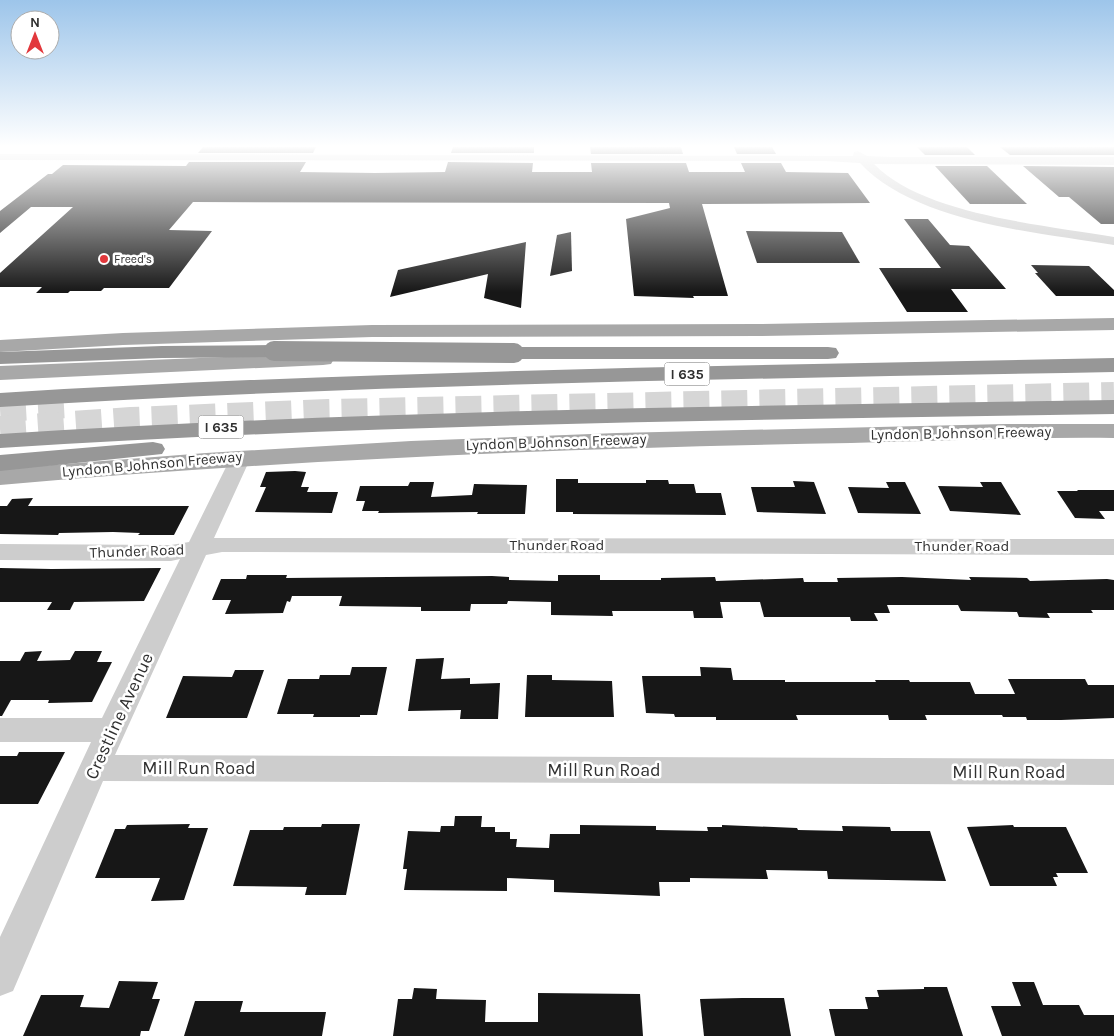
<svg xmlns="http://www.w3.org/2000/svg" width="1114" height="1036" font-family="Karla,sans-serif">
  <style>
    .building { fill: #171717 }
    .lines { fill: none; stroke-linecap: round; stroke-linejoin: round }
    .highway-tunnel { stroke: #d6d6d6; stroke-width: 26; stroke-dasharray: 26 12; stroke-linecap: butt }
    .minor { fill: #cdcdcd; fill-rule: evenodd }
    .major { fill: #a8a8a8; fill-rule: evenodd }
    .highway { fill: #979797; fill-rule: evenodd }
    .highway-bridge { stroke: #979797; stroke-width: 20 }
    .poi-dot { fill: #e2383c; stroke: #fff; stroke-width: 2 }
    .labels { text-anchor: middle; stroke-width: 5; stroke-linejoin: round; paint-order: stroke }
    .far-poi-label { font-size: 12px; fill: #303030; stroke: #fff; text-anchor: start }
    .shield { fill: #fff; stroke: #6e6e6e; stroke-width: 1 }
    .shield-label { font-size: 14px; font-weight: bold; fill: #303030 }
    .street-label { font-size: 15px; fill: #303030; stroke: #fff }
    .near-street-label { font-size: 18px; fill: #303030; stroke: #fff }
  </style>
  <rect width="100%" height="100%" fill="#fff"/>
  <g class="building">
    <path d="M203,147H316L313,153H198Z"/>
    <path d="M453,147H534V153H451Z"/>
    <path d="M590,147H681L683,154H591Z"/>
    <path d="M734,147H772L776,154H737Z"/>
    <path d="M917,147H967L975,155H925Z"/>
    <path d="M1000,147H1114V155H1010Z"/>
    <path d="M189,162H306L300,172L375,173L445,172L448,162L533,163L532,172H592L591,163H686L689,172H745L741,163H781L786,172L848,173L870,203L702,204L728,296H693L694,298L634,296L626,219L670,208L669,203L193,202L169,230L212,231L169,288H104L101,291H70L68,293H36L42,287H0V273L73,207H31L0,233V211L48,174H52L63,165L186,166Z"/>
    <path d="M935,166H987L1027,204H970Z"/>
    <path d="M1023,166L1114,167V224H1101L1069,197H1059Z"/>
    <path d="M904,219H928L950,245L969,246L1006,289H951L968,312H907L879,268H941Z"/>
    <path d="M746,231L842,232L860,263H757Z"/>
    <path d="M571,232L572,271L550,276L557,235Z"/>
    <path d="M526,242L521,308L484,298L488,274L390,297L398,270Z"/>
    <path d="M1031,265L1089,266L1114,290V296H1056L1035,273H1038Z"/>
    <path d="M295,471L306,472L301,487H309L307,492H338L332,513L255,512L266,487H260L266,472Z"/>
    <path d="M556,479H578V483H646V480H668L669,484H694L696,493H721L726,515L573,514V512H556Z"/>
    <path d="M793,481L814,482L826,514L757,512L751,487H795Z"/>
    <path d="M410,482H434L431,497L472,495L474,484L527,485L525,514H477L478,512L378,513L379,511H362L365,501H356L360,486H408Z"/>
    <path d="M886,482H905L921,514L858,513L848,487L889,488Z"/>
    <path d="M980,482H1001L1021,515L950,511L938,486L983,487Z"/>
    <path d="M1077,490H1114V511H1099L1105,519L1075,518L1057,491H1078Z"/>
    <path d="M33,498L28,506H189L174,535H138L140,533L113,532L59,533L58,535L0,534V506H7L12,499Z"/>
    <path d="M0,568L52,569L161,568L144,601L74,602L70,610H47L52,602H0Z"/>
    <path d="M247,575H287L286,578L492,576L509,577V580L558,581V575H600V580H661V578L715,577L716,581L803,578L804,582H838L837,578L902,577L971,580L969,577L1027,578L1030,581L1107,579L1114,580V610H1091L1093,613H1047L1050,618L1019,617L1017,612L961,611L958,605H887L890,613H874L878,621H851L850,617H764L760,602H720L723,618H694L693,611H612L613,616L551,615V602L508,601L507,604H471L470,611H421V607L339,606L342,596H292L290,602L287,601L283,613L225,614L231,600H212L221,579H246Z"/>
    <path d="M42,651L37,661L70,660L75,651H102L97,662H112L92,702L48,703L49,700H11L2,716H0V661H20L25,652Z"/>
    <path d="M444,658L441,679L470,678V684L500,683L498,719H460L461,710L408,711L416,659Z"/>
    <path d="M352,667H387L377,715H360V717H313L314,714H277L288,679H319L320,675H350Z"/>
    <path d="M700,667L731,668L733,680H785V682H876L875,680H909L910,682H970L975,694H1015L1008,679H1085L1088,685H1114V718L1061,720H1027L1026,717H1003L1002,715H925L927,720H889L888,715H796L798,720H716V717H675L674,714L646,713L642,676H701Z"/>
    <path d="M235,670H264L247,718H166L183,676L232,677Z"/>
    <path d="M527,675H552V680L612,681L614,717H525Z"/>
    <path d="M19,752H65L38,804H0V756H17Z"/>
    <path d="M455,816H482L481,827H495V832H510V839H517L516,847L549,848L550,834H580V825L656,826V830L708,831L707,827H722V825L797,828L798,830L843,831L842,826L890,827L891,831H930L946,881L828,879L827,871L766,870L768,879L690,878V882H659L660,896L554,892V880L507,878V891L404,890L407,869H403L408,831L440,832L441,826H454Z"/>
    <path d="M190,824L188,828H208L184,900L151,901L160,878H95L115,829H125L127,825Z"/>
    <path d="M322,824H360L346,895H305L307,887L233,886L250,830H283L284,827H321Z"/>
    <path d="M1013,825L1014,827H1066L1088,873H1056L1058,877H1053L1057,886H990L967,827Z"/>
    <path d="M119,981L158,982L152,999H160L149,1031H141L140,1036H23L41,995H84L80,1007L109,1008Z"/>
    <path d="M1012,982H1034L1043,1005H1079L1084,1015H1114V1036H1002L991,1006H1021Z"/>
    <path d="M924,987H947L963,1036H835L829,1009H868L865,997H879L877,990L924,989Z"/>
    <path d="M414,988L437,989L436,999L486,1000L485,1022H538V993L640,994L643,1036H393L398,999H412Z"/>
    <path d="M742,998H784L791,1036H704L700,999Z"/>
    <path d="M195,1001H243L240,1012H326L322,1036H184Z"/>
  </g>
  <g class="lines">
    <g class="highway-tunnel">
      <path d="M0,409L70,405"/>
      <path d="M0,429L131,420L328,412L1114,395"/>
    </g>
    <g class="minor">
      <path d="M858,151L867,156L890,157H1114V165L874,164C923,215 1045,225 1114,237V245C1036,232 916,223 860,163L826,161L0,160V154L853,156L854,152Z"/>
      <path d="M241,451L248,453L251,457L214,538L1114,539V555L222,552L206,555L115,755L1114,759V785L103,781L13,991L0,996V937L91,742H0V718H102L180,559L171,561L0,560V544L171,545L189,542L231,457L234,453Z"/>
    </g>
    <g class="major">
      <path d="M1114,318V330L757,336L372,337L123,345L0,352V340L123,333L372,325L757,324Z"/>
      <path d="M323,353L331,354L334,359L331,364L323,365L0,380V366Z"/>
      <path d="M1005,424H1114V438C1026,437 938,441 851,443C567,448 283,460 0,485V469L206,453L411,441L617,433Z"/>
    </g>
    <g class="highway">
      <path d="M274,345L282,346L285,351L282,356L274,357L162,358L0,364V352L162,346Z"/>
      <path d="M514,347H828L836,348L839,353L836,358L828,359H514L506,358L503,353L506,348Z"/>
      <path d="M1114,358V372C742,379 371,384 0,407V393C371,370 742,366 1114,358Z"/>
      <path d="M1114,400V414C742,420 371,424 0,448V434C371,410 742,406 1114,400Z"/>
      <path d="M153,442L162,444L165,449L162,454L0,471V455Z"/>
    </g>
    <path class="highway-bridge" d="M274,351L514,353"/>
  </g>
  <linearGradient id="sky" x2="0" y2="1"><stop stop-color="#9dc5ea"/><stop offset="0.5" stop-color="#fff"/><stop offset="1" stop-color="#fff" stop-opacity="0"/></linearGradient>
  <rect width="1114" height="292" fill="url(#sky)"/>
  <circle class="poi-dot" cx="104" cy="259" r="5"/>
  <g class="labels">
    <g class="far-poi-label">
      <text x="114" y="263">Freed's</text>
    </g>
    <g class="shield">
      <rect x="664.5" y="362.5" width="45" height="23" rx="4"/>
      <rect x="198.5" y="415.5" width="45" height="23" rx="4"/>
    </g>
    <g class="shield-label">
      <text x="687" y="379">I 635</text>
      <text x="221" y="432">I 635</text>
    </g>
    <g class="street-label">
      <text transform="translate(961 433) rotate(-1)" y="5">Lyndon B Johnson Freeway</text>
      <text transform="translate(556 442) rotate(-2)" y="5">Lyndon B Johnson Freeway</text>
      <text transform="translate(152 464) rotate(-5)" y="5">Lyndon B Johnson Freeway</text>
      <text x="557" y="550">Thunder Road</text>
      <text x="962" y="551">Thunder Road</text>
      <text transform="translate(137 551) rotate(-2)" y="5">Thunder Road</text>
    </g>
    <g class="near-street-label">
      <text transform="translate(119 716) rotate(-65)" y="6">Crestline Avenue</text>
      <text x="199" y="774">Mill Run Road</text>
      <text x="604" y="776">Mill Run Road</text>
      <text x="1009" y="778">Mill Run Road</text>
    </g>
  </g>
  <g transform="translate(35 35)"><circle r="24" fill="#ffffff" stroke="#acacac"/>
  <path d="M0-4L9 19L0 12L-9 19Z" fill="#e2383c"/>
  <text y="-8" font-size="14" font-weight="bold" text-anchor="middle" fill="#303030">N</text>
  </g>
</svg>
